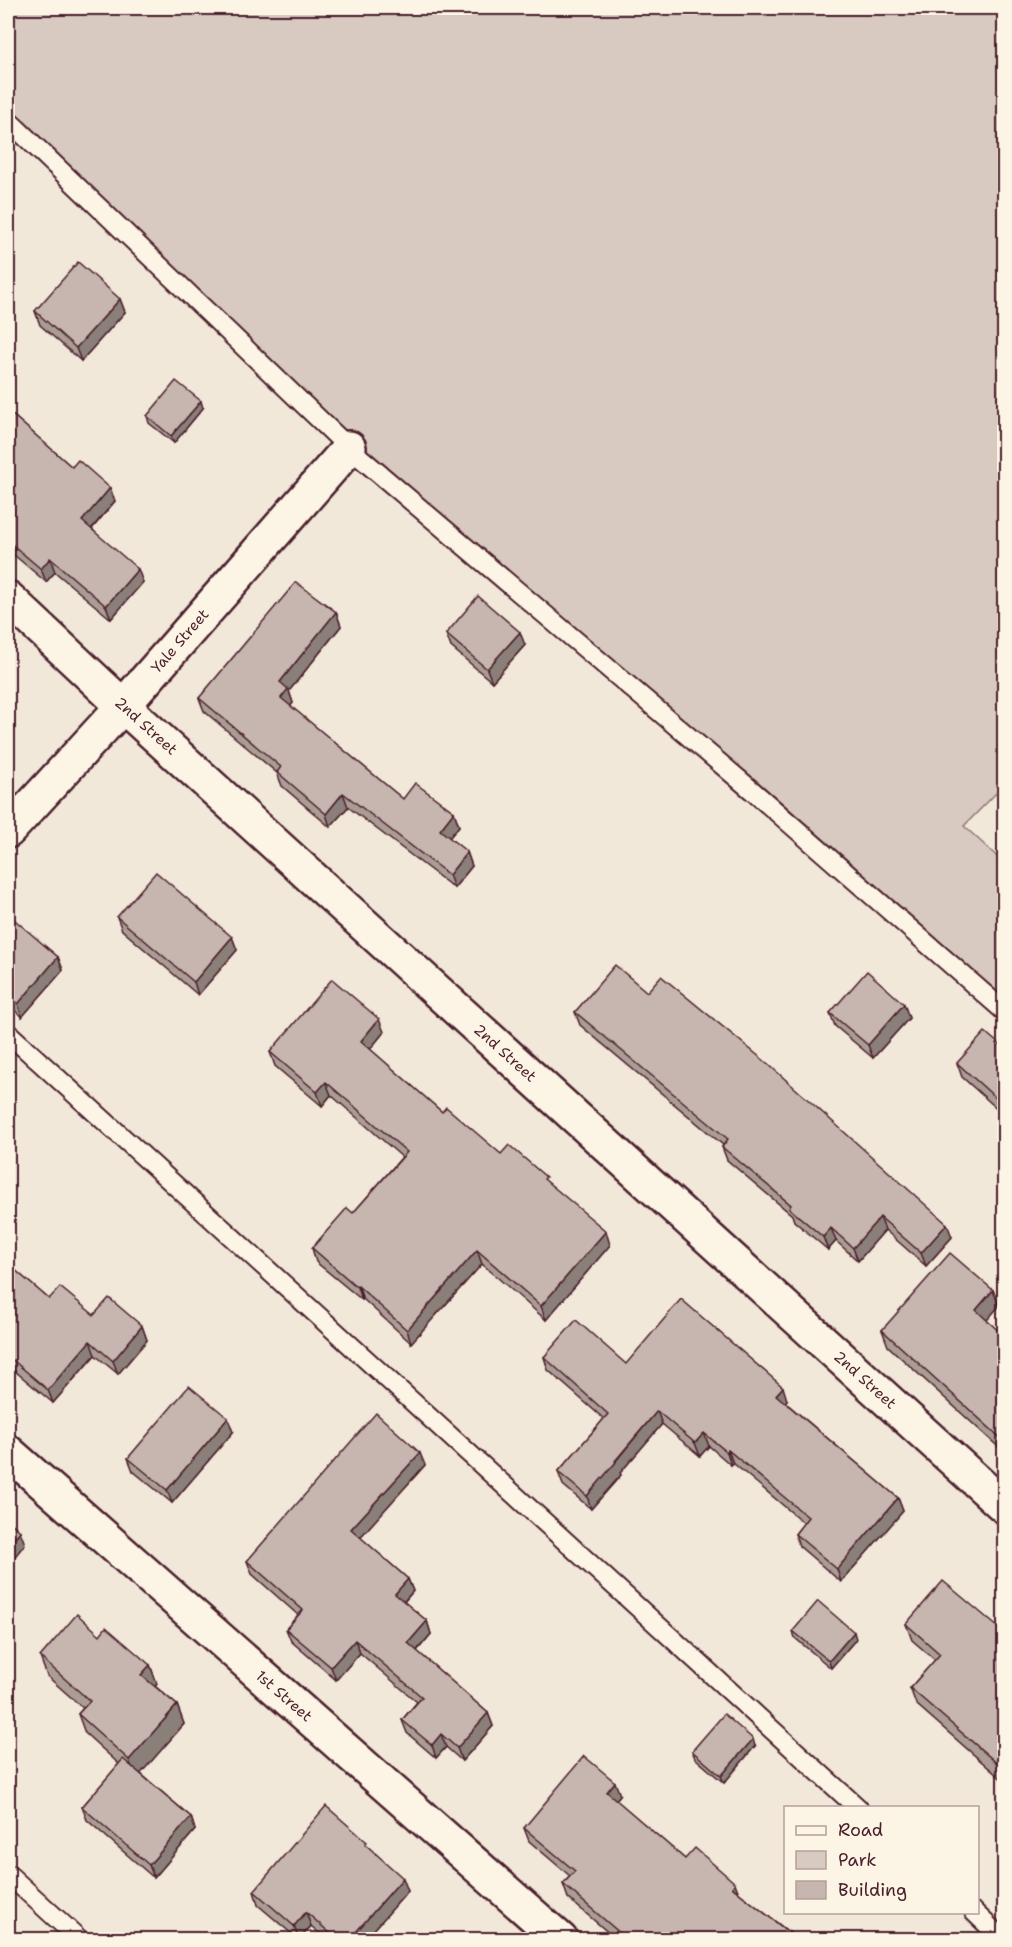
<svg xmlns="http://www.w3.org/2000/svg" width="1012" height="1947" font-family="'Shantell Sans',sans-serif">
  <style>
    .green { fill: #d8cac0; stroke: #917476; stroke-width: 1.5 }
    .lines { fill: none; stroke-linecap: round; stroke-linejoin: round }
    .lane-casing { stroke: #4a1f2b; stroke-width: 22 }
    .street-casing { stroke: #4a1f2b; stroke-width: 38 }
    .lane { stroke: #fcf5e5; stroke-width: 18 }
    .street { stroke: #fcf5e5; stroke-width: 33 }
    .wall { fill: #ab9d96; stroke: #4a1f2b; stroke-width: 1.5 }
    .shaded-wall { fill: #8b7f7a; stroke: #4a1f2b; stroke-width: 1.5 }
    .building { fill: #c7b6af; stroke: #4a1f2b; stroke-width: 1.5 }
    .labels { text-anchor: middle; stroke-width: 5; stroke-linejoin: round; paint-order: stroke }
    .street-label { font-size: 15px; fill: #4a1f2b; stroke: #fcf5e5 }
  </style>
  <rect width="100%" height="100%" fill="#f1e8da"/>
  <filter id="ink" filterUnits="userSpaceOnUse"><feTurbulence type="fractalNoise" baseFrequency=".0167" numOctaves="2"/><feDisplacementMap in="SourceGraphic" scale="12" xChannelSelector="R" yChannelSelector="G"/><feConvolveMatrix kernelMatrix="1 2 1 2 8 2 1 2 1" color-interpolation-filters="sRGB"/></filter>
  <g filter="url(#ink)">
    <path class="green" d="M8,8H1004V785L964,826L1004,863V1011L349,448L8,120Z"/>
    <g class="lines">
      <defs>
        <g id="lane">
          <path d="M8,120L349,448L755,793L1004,1011"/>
          <path d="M8,1033L858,1808"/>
          <path d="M8,1874L80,1940"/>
          <path d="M974,1912L1003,1940"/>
        </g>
        <g id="street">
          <path d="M8,598L123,706L1004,1506"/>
          <path d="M8,831L123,706L349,448"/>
          <path d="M8,1452L561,1940"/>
        </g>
      </defs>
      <use href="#lane" class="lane-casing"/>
      <use href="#street" class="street-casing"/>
      <use href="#lane" class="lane"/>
      <use href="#street" class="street"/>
    </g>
    <g class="wall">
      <path d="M120,299L125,312L81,361L40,325L35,311Z"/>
      <path d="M203,408L174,443L149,423L147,416Z"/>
      <path d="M8,411L72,467L115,501L92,529L143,582L111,619L55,572L46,582L8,550Z"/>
      <path d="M336,612L341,626L289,691L293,703L290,706L403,799L454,812L459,826L449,838L467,852L472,866L454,888L348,807L330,827L282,786L277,773L204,711L199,698Z"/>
      <path d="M446,634L525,645L492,682L451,647Z"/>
      <path d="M8,916L58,957L63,970L22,1017L8,1004Z"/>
      <path d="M117,917L232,937L237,950L198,995L122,930Z"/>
      <path d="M647,992L952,1237L926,1266L885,1230L858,1261L836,1241L828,1250L794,1221L792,1215L727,1160L722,1147L723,1145L580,1025L575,1012Z"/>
      <path d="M904,1004L909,1018L873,1058L835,1026L830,1013Z"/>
      <path d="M384,1032L370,1049L442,1112L501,1154L548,1183L610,1245L546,1320L482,1264L411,1343L363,1299L362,1300L316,1262L312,1248L353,1213L402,1157L331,1095L322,1106L275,1066L270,1052Z"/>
      <path d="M1005,1049V1110L1002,1113L962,1077L957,1063Z"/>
      <path d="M8,1264L49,1299L94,1315L142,1326L147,1340L118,1374L95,1355L53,1403L9,1366L8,1363Z"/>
      <path d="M993,1290L999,1306L986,1320L1005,1337V1453L888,1346L882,1330Z"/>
      <path d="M544,1357L626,1364L787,1400L785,1402L898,1498L903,1511L841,1582L799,1546L795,1534L804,1523L733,1463L731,1465L709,1446L700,1456L662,1424L620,1473L621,1475L591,1509L563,1485L558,1472L604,1419L548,1370Z"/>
      <path d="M233,1432L172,1503L133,1471L128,1458Z"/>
      <path d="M425,1465L360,1537L408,1579L413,1591L404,1602L427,1621L431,1634L417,1651L488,1713L493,1726L462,1761L446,1747L436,1758L407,1733L402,1720L417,1702L360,1653L336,1680L291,1641L286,1629L298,1615L252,1574L247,1561Z"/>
      <path d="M906,1624L1005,1633V1782L916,1704L910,1688L935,1660L912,1640Z"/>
      <path d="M793,1631L856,1639L831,1668L795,1638Z"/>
      <path d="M100,1635L150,1665L157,1684L155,1686L177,1705L184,1724L140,1773L191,1817L195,1830L154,1878L87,1820L82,1807L119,1764L85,1733L78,1714L83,1708L47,1676L40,1657Z"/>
      <path d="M755,1746L724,1783L695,1758L692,1751Z"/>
      <path d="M620,1795L616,1800L685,1859L739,1893L799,1940H617L568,1898L563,1884L570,1876L529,1841L524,1828Z"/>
      <path d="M369,1848L408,1891L365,1940H327L311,1926L299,1940L258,1905L254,1891Z"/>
    </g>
    <g class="shaded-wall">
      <path d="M120,299L125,312L81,361L76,348Z"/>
      <path d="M201,401L203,408L174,443L171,436Z"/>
      <path d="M110,488L115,501L87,534L82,521Z"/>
      <path d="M50,558L55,572L46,582L41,569Z"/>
      <path d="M138,569L143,582L111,619L106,606Z"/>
      <path d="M336,612L341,626L289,691L293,703L286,711L281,698L280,682Z"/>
      <path d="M520,632L525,645L492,682L487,669Z"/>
      <path d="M343,793L348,807L330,827L326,814Z"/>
      <path d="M454,812L459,826L445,843L440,830Z"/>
      <path d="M467,852L472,866L454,888L449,875Z"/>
      <path d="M232,937L237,950L198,995L194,982Z"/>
      <path d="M58,957L63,970L22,1017L18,1004Z"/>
      <path d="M904,1004L909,1018L873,1058L868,1045Z"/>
      <path d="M379,1019L384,1032L366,1054L361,1041Z"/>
      <path d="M326,1082L331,1095L322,1106L317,1092Z"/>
      <path d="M1005,1091V1110L1002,1113L997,1099Z"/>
      <path d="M880,1217L885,1230L858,1261L853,1248Z"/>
      <path d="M947,1224L952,1237L926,1266L921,1253Z"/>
      <path d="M831,1228L836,1241L828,1250L823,1237Z"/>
      <path d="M606,1231L610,1245L546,1320L541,1306Z"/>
      <path d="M477,1250L482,1264L411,1343L407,1330Z"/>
      <path d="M358,1286L363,1299L362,1300L357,1287Z"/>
      <path d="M993,1290L999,1306L982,1326L976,1310Z"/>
      <path d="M142,1326L147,1340L118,1374L113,1361Z"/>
      <path d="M90,1341L95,1355L53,1403L48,1390Z"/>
      <path d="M783,1387L787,1400L780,1408L776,1395Z"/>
      <path d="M657,1411L662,1424L620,1473L621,1475L591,1509L587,1496Z"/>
      <path d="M228,1418L233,1432L172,1503L167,1490Z"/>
      <path d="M704,1433L709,1446L700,1456L695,1443Z"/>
      <path d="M728,1450L733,1463L731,1465L727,1452Z"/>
      <path d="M420,1453L425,1465L356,1542L351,1529Z"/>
      <path d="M898,1498L903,1511L841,1582L837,1569Z"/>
      <path d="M20,1531L25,1544L8,1565V1546Z"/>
      <path d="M408,1579L413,1591L399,1607L395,1594Z"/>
      <path d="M427,1621L431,1634L412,1656L408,1643Z"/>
      <path d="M854,1632L856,1639L831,1668L829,1661Z"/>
      <path d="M355,1640L360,1653L336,1680L331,1667Z"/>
      <path d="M150,1665L157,1684L148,1694L141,1675Z"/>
      <path d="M177,1705L184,1724L136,1779L129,1760Z"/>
      <path d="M488,1713L493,1726L462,1761L457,1748Z"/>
      <path d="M441,1734L446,1747L436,1758L432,1745Z"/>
      <path d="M753,1739L755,1746L724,1783L721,1776Z"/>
      <path d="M615,1782L620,1795L611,1806L607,1792Z"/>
      <path d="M191,1817L195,1830L154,1878L149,1865Z"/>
      <path d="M403,1878L408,1891L365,1940H349Z"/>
      <path d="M735,1883L740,1896L732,1887Z"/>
      <path d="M306,1912L311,1926L299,1940L294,1926Z"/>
    </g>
    <g class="building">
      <path d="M78,262L120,299L76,348L35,311Z"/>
      <path d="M176,381L201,401L171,436L147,416Z"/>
      <path d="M8,411L72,467L78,460L110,488L82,521L138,569L106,606L50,558L41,569L8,541Z"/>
      <path d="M296,582L336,612L280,682L288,689L281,698L403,799L415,783L454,812L440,830L467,852L449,875L343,793L326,814L277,772L281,767L199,698Z"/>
      <path d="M478,596L520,632L487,669L446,634Z"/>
      <path d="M156,872L232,937L194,982L117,917Z"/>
      <path d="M9,915L58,957L18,1004L8,995V916Z"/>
      <path d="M615,965L647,992L661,976L767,1063L947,1224L921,1253L880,1217L853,1248L831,1228L823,1237L789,1208L791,1205L722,1147L728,1139L575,1012Z"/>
      <path d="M867,971L904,1004L868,1045L830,1013Z"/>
      <path d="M332,979L379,1019L361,1041L442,1112L446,1107L501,1154L509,1145L546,1177L544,1179L606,1231L541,1306L477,1250L407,1330L358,1286L357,1287L312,1248L347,1208L353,1213L407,1152L326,1082L317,1092L270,1052Z"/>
      <path d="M985,1032L1005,1049V1091L997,1099L957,1063Z"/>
      <path d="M950,1253L993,1290L976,1310L1005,1337V1442L882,1330Z"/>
      <path d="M8,1264L49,1299L60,1287L94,1315L109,1298L142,1326L113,1361L90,1341L48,1390L8,1356Z"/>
      <path d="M681,1299L783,1387L776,1395L898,1498L837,1569L795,1534L808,1517L728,1450L727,1452L704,1433L695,1443L657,1411L615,1461L616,1462L587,1496L558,1472L608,1414L544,1357L576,1320L626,1364Z"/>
      <path d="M189,1386L228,1418L167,1490L128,1458Z"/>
      <path d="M376,1413L420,1453L351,1529L408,1579L395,1594L427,1621L408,1643L488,1713L457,1748L441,1734L432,1745L402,1720L422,1697L355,1640L331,1667L286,1629L303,1610L247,1561Z"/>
      <path d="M8,1520L20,1531L8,1546Z"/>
      <path d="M943,1581L1005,1633V1770L910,1688L940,1654L906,1624Z"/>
      <path d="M818,1601L854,1632L829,1661L793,1631Z"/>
      <path d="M77,1614L100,1635L106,1627L150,1665L141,1675L177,1705L129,1760L78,1714L90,1701L40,1657Z"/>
      <path d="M724,1714L753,1739L721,1776L692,1751Z"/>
      <path d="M584,1756L615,1782L607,1792L685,1859L695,1848L735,1883L732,1887L798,1940H626L620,1935L621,1934L563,1884L575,1871L524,1828Z"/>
      <path d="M123,1759L191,1817L149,1865L82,1807Z"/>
      <path d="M326,1806L367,1842L365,1844L403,1878L349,1940H338L306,1912L294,1926L254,1891Z"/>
    </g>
  </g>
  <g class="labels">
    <g class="street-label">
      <text transform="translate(180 641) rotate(-49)" y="5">Yale Street</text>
      <text transform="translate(146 726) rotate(42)" y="5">2nd Street</text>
      <text transform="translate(505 1053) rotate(42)" y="5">2nd Street</text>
      <text transform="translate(865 1380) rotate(42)" y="5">2nd Street</text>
      <text transform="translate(284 1696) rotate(41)" y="5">1st Street</text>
    </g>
  </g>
  <rect width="1012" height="1947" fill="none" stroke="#fcf5e5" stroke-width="30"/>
  <rect x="15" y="15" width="982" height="1917" fill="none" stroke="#4a1f2b" stroke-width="2" filter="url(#ink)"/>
  <rect x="784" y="1806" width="195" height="108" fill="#fcf5e5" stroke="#b59f9b" stroke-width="1.5"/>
  <rect x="796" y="1826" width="30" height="9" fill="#fcf5e5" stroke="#b59f9b" stroke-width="1.5"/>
  <text x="838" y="1836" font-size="18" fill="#4a1f2b">Road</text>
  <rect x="796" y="1851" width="30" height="18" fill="#d8cac0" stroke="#b59f9b" stroke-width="1.5"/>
  <text x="838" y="1866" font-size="18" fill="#4a1f2b">Park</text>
  <rect x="796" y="1881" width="30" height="18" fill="#c7b6af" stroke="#b59f9b" stroke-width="1.5"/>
  <text x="838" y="1896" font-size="18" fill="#4a1f2b">Building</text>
</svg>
